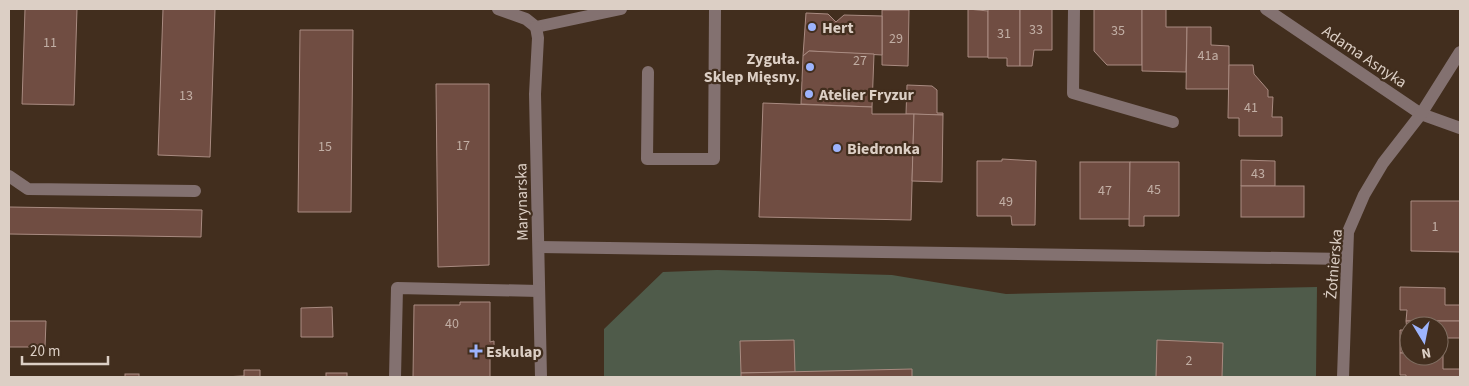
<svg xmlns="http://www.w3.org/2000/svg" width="1469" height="386" font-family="'Source Sans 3',sans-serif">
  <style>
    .green { fill: #4f5b4a }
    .building { fill: #704d42; stroke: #a98b81 }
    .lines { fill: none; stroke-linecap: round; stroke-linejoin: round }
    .minor { stroke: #837170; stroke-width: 12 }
    .poi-dot { fill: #9db4fd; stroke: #422e1e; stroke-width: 2 }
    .labels { text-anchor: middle; stroke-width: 4.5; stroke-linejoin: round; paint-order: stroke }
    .number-label { font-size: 14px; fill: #c1aea4 }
    .poi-label { font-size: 16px; font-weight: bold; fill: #dccfc5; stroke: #422e1e; text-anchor: start }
    .street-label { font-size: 16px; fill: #dccfc5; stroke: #422e1e }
  </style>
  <rect width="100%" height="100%" fill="#422e1e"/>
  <path class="green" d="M717,270L892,275L1006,294L1317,287L1316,377H604V329L663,272Z"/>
  <g class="building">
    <path d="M25,9H77L74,105L22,104Z"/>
    <path d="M163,9H215L210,157L158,155Z"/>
    <path d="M968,9L988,11V57H968Z"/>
    <path d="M988,9H1020V66H1007V58H988Z"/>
    <path d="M1020,9H1052V50H1034L1032,66H1020Z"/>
    <path d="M1094,9H1142V65H1107L1094,51Z"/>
    <path d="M1142,9H1166V27H1187L1186,72L1142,71Z"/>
    <path d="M882,10H909L908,66L882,65Z"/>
    <path d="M806,13L828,14L836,22L844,15L882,16V55L809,51L803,56Z"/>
    <path d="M1187,27H1211V45L1229,46V89H1186Z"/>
    <path d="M300,30H353L351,212H298Z"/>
    <path d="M809,51L874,54L872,107L801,104L803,56Z"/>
    <path d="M1229,65H1253L1254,74L1268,90V97H1273L1272,117H1282V136H1239V118H1228Z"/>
    <path d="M436,84H489V265L438,267Z"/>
    <path d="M907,85L932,86L937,90V113H943V115L906,114Z"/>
    <path d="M763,103L872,107V114H914L911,220L759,217Z"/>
    <path d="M914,114L943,115L942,182L912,181Z"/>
    <path d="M1002,159L1036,161L1035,225H1012L1011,216H977V161H1002Z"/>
    <path d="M1241,160L1275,161V186H1241Z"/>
    <rect x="1080" y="162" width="50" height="57"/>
    <path d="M1130,162H1179V216H1144V226H1129Z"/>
    <rect x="1241" y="186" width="63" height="31"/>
    <path d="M1411,201H1460V252L1411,251Z"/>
    <path d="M9,207L202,210L201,237L9,234Z"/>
    <path d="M1400,287L1445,288V305H1460V321H1406L1407,310H1400Z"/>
    <path d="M460,302H490V342L494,341V354H490V377H413L414,305H460Z"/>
    <path d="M332,307L333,337H301V308Z"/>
    <path d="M9,321H46L45,347H9Z"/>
    <path d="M1406,321H1460V338H1443V353H1439V326H1409V353H1400V330H1407Z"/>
    <path d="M794,340L795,372L741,373L740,341Z"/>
    <path d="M1157,340L1223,343L1222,377H1156Z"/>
    <path d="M1400,353H1409V356H1439V353H1443V369H1460V377H1406V375H1400Z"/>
    <path d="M912,369V377H741V373Z"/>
    <path d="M244,370H260V377H222L244,376Z"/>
    <rect x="326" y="373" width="21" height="4"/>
    <rect x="125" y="374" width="14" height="3"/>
  </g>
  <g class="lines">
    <g class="minor">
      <path d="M498,9L526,19L536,27L621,9"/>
      <path d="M1074,9L1073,93L1173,122"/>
      <path d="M1266,9L1421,114L1460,128"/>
      <path d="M536,27L538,38L535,94L541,377"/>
      <path d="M648,72L647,159H714L715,9"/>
      <path d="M9,176L28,189L195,191"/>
      <path d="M539,247L1347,259"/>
      <path d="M395,377L397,288L539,291"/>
      <path d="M1343,377L1348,232L1364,195L1383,163L1421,114L1460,52"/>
    </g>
  </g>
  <g class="poi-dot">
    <circle cx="812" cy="27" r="5"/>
    <circle cx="810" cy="67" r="5"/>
    <circle cx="809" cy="94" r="5"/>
    <circle cx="837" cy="148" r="5"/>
    <path d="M473.5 343.5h5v5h5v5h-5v5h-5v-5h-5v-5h5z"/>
  </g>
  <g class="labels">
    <g class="number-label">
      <text x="1036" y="34">33</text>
      <text x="1118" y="35">35</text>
      <text x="1004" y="38">31</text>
      <text x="896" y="43">29</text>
      <text x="50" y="47">11</text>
      <text x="1208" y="60">41a</text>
      <text x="860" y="65">27</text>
      <text x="186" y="100">13</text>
      <text x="1251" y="112">41</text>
      <text x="463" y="150">17</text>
      <text x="325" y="151">15</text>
      <text x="1258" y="178">43</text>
      <text x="1154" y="194">45</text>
      <text x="1105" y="195">47</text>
      <text x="1006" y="206">49</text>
      <text x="1435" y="231">1</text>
      <text x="452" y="328">40</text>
      <text x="1189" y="365">2</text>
    </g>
    <g class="poi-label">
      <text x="822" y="33">Hert</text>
      <text x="800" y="64" text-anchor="end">Zyguła.<tspan x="800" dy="18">Sklep Mięsny.</tspan></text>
      <text x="819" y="100">Atelier Fryzur</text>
      <text x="847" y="154">Biedronka</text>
      <text x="486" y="357">Eskulap</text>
    </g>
    <g class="street-label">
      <text transform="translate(1365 56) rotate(34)" y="6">Adama Asnyka</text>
      <text transform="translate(521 202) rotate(-91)" y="6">Marynarska</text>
      <text transform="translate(1333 264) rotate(-85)" y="6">Żołnierska</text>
    </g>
  </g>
  <rect width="1469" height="386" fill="none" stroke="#dccfc5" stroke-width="20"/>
  <g transform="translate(1424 341) rotate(170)"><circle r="24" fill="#422e1e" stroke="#806e61"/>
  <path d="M0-4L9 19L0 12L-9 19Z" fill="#9db4fd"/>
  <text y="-8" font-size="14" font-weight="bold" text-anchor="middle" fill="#dccfc5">N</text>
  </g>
  <path d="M22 356v8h86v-8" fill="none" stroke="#dccfc5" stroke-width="2.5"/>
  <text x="30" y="356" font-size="15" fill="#dccfc5" stroke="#422e1e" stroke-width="4" paint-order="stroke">20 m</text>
</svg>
